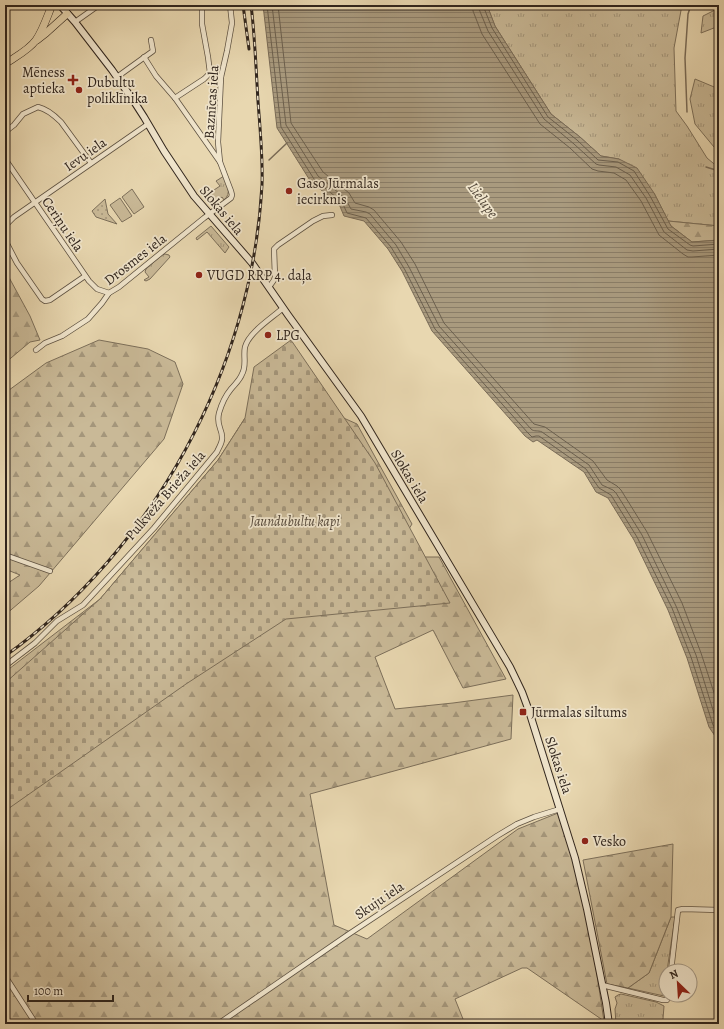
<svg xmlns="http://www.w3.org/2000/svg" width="724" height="1029" font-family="Alegreya,serif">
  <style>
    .grass { fill: url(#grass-tufts); stroke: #7c6f5a }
    .forest { fill: url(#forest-firs); stroke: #7c6f5a }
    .cemetery { fill: url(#cemetery-stones); stroke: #7c6f5a }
    .park { fill: url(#park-dots); stroke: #7c6f5a }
    .garden { fill: #c9b997; stroke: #7c6f5a }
    .water { fill: url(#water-rules); stroke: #796b57 }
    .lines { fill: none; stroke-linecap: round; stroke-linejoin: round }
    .shore { stroke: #6c604e; stroke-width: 1 }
    .stream { stroke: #796b57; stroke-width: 1.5 }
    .minor-casing { stroke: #5e5242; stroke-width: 6 }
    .secondary-casing { stroke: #30251d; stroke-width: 8 }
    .primary-casing { stroke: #30251d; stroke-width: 8 }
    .minor { stroke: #f0e5cc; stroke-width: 4.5 }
    .secondary { stroke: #f0e5cc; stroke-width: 6 }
    .primary { stroke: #e8d7b0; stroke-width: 7 }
    .rail-casing { stroke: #30251d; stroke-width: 3 }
    .rail { stroke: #f0e5cc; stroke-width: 1.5; stroke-dasharray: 4.5; stroke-linecap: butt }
    .poi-dot { fill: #8f2418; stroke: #f0e5cc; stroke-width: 1.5 }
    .labels { text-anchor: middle; stroke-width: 3.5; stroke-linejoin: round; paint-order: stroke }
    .poi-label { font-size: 14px; fill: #30251d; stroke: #f0e5cc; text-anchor: start }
    .street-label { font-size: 14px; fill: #30251d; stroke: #f0e5cc }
    .park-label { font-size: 14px; font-style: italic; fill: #564a3c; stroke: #f0e5cc }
    .water-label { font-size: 15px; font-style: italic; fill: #54483a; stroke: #f0e5cc }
  </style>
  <defs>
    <pattern id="grass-tufts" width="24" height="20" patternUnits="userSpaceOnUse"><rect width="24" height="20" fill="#c9b997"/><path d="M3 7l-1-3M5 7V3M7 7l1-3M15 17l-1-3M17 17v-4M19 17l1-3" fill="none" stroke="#a4967b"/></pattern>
    <pattern id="forest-firs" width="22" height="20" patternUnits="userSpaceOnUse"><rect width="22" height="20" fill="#c9b997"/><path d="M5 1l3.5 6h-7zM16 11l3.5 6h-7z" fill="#a4967b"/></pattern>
    <pattern id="cemetery-stones" width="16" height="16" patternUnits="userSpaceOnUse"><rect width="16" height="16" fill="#c9b997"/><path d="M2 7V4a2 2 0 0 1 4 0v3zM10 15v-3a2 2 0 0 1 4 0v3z" fill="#a4967b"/></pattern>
    <pattern id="park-dots" width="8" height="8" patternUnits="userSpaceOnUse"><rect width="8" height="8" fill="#c9b997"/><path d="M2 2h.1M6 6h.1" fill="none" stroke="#a4967b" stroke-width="1.8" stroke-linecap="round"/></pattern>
    <pattern id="water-rules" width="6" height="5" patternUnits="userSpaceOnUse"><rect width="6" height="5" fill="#a99a7e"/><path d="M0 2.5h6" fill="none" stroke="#8a7d67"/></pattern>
  </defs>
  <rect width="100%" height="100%" fill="#e8d7b0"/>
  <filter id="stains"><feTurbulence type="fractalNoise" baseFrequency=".005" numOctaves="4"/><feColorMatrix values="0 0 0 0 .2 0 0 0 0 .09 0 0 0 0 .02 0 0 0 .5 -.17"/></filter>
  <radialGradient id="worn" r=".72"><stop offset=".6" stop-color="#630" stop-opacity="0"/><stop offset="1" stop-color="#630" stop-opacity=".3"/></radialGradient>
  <g class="grass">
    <path d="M487,5H682L674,48L676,111L687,126L707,158L719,168V226L668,221L654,193L619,159L601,156L580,137L551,114L495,26Z"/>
    <path d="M719,8V26L701,33L703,16Z"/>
    <path d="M695,79L719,89V151L714,147L695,124L690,99Z"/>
    <path d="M224,176C227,185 232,193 224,200L222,197L216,202L218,205L214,208L202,191L207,188L211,192L220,186L216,181Z"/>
    <path d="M211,226L229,247L225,253L207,232L197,240L196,238Z"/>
    <path d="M165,254L169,255L170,257L150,279L146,281L144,280L149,277L145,272L146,269L162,255Z"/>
    <path d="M671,917H675L667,971H666V980L664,996L628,988L649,973Z"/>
    <path d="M621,994L656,1002L664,1006L663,1019L657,1024H616L615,1009L617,1003L615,997L618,995Z"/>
  </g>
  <g class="forest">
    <path d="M668,221L719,226V240L692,242L671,226Z"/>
    <path d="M5,270L30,316L40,340L30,342L5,363Z"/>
    <path d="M99,340L148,349L175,362L183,384L164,439L39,586L5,615V585L20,575L5,569V393L46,363Z"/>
    <path d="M328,411L357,424L412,524L404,537L417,557H439L506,679L463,688L433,630L375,657L395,709L453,703L513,695L511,739L310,794L334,925L367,939L518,829L558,813L573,850L587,909L604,1021L527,968H522L455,999L465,1024H5V672L100,599L218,460L245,418Z"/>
    <path d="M673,844L671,917L649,973L628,988L607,984L583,860Z"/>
  </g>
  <path class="cemetery" d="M291,340L375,463L450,603L286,619L186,684L5,811V683L100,599L218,460L245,418L254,367Z"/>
  <path class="park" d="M105,199L108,214L117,224L96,217L92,211Z"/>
  <g class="garden">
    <path d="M132,189L144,207L134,214L122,197Z"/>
    <path d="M120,198L132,216L122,222L110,205Z"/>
  </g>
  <path class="water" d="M263,5H487L495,26L551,114L580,137L601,156L619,159L637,168L654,193L671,226L692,242L719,240V742L709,727L687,658L668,610L634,540L608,498L596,492L584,472L537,440L533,442L525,436L432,331L402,271L388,249L364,221L344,216L339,204L311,182L277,128Z"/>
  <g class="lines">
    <g class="shore">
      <path d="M267,5L281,127L314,179L342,202L347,213L366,218L391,247L405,270L435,329L528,433L532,437L536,436H539L586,469L599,488L611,495L637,537L672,608L691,657L713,725L719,734"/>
      <path d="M272,5L286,125L318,176L345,198L351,209L366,212L370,214L396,245L409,267L439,326L531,429C534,432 538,430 542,432L589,465L602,485L613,490L616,493L642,535L676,606L696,655L717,723L719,725"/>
      <path d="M278,5L291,123L323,172L349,193L355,203L369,207L374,210L401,242L415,264L444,323L534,424L545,427L593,461L607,480L617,486L621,490L647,532L682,603L701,653L719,708"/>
      <path d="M473,5V11L482,34L540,124L570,148L592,169L598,171L614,173L626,180L641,201L659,235L683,254L688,257H692L719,255"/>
      <path d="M479,5V9L488,31L544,119L574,144L596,164L599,165L616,167L630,175L646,198L664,232L687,250L693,251L719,249"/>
      <path d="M484,5V8L492,28L548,117L577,140L598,160L618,162L634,171L650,196L668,229L690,245L693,246L719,244"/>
    </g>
    <g class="stream">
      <path d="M687,112L685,58L688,14L691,5"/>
      <path d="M269,160L287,143"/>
      <path d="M706,167L719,171"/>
    </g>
    <defs>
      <g id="minor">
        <path d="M202,5V24L208,57L210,73"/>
        <path d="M75,22L99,5"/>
        <path d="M144,57L156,76L175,98L220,162"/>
        <path d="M117,77L153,51L151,40"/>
        <path d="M175,98L204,79L210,73L221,77"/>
        <path d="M5,132L14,125L23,114L38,107C47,109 54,115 61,122L91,163"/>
        <path d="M5,159L89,281L97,289L109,293"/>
        <path d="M5,226L14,217L148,124"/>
        <path d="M5,240L17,263L42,299L45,301L50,300L85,276"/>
        <path d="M269,287L274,280L275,277L274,249L278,245L313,221L323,216L332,215"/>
        <path d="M36,350L45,343L62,336L88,319L102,303L109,293L119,287L204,218L231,198L232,195L231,191L220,162L218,142L221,77L227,51L232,23L230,5"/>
        <path d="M5,555L50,571"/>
        <path d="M5,666L35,643L57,621L83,605L154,528L217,452C219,447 223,442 222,437C222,428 216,426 219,413C221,406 226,395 231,389C235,384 240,380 242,374C247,366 243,356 245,347C249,332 272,318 283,308"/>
        <path d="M671,971L678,910L683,909L719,910"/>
        <path d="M5,976L36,1024"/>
        <path d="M602,985L663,1000H667L668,995"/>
        <path d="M218,1024L349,934L497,836L517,824L534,817L560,809"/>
      </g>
      <path id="secondary" d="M60,5L75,22L112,70L135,103L144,117L164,151L194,196L252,263L288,315L361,416L510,667L522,692L529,711L575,858L587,909L606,1003L609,1024"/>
      <g id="primary">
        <path d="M37,40L46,33L67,14"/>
        <path d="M5,64C15,57 29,50 36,40C43,30 47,17 52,5"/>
      </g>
    </defs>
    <use href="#minor" class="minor-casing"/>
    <use href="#secondary" class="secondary-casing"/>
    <use href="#primary" class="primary-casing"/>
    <use href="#minor" class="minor"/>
    <use href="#secondary" class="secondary"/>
    <use href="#primary" class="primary"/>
    <defs>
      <g id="rail">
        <path d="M243,5L249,49"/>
        <path d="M5,656C154,549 252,369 262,185C263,157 260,129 258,101C256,69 255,37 251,5"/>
      </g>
    </defs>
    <use href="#rail" class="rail-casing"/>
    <use href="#rail" class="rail"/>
  </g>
  <g class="poi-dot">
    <path d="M71 74h4v4h4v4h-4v4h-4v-4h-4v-4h4z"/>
    <circle cx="79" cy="90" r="4"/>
    <circle cx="289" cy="191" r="4"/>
    <circle cx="199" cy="275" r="4"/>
    <circle cx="268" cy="335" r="4"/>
    <rect x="519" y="708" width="8" height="8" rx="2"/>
    <circle cx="585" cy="841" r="4"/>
  </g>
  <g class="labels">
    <g class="poi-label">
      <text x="65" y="77" text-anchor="end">Mēness<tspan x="65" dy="16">aptieka</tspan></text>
      <text x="87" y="87">Dubultu<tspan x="87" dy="16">poliklīnika</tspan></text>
      <text x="297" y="188">Gaso Jūrmalas<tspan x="297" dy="16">iecirknis</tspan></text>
      <text x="207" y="280">VUGD RRP 4. daļa</text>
      <text x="276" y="340">LPG</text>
      <text x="531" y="717">Jūrmalas siltums</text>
      <text x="593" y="846">Vesko</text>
    </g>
    <g class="street-label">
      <text transform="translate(211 102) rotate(-86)" y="5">Baznīcas iela</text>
      <text transform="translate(85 154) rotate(-35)" y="5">Ievu iela</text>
      <text transform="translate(222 210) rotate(50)" y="5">Slokas iela</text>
      <text transform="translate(63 224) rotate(56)" y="5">Ceriņu iela</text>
      <text transform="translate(135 259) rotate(-38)" y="5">Drosmes iela</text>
      <text transform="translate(410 476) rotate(59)" y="5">Slokas iela</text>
      <text transform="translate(165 495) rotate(-49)" y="5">Pulkveža Brieža iela</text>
      <text transform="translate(559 765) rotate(72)" y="5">Slokas iela</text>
      <text transform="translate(379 900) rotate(-34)" y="5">Skuju iela</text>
    </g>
    <g class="park-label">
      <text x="295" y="526">Jaundubultu kapi</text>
    </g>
    <g class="water-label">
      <text transform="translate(483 200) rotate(54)" y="5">Lielupe</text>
    </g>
  </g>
  <rect width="724" height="1029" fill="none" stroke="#e8d7b0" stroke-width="20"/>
  <rect x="6" y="6" width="712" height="1017" fill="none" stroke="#30251d" stroke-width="2"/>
  <rect x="10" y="10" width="704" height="1009" fill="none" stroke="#30251d"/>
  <g transform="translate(678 983) rotate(335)"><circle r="19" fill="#f0e5cc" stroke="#a39886"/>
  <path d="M0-3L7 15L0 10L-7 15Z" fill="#8f2418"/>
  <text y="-6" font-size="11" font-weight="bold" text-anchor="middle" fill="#30251d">N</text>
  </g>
  <path d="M28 995v6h85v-6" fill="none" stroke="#30251d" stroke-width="2"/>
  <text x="34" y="995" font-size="12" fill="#30251d" stroke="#f0e5cc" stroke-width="3" paint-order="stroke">100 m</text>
  <rect width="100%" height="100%" filter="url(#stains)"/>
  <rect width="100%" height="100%" fill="url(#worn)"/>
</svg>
